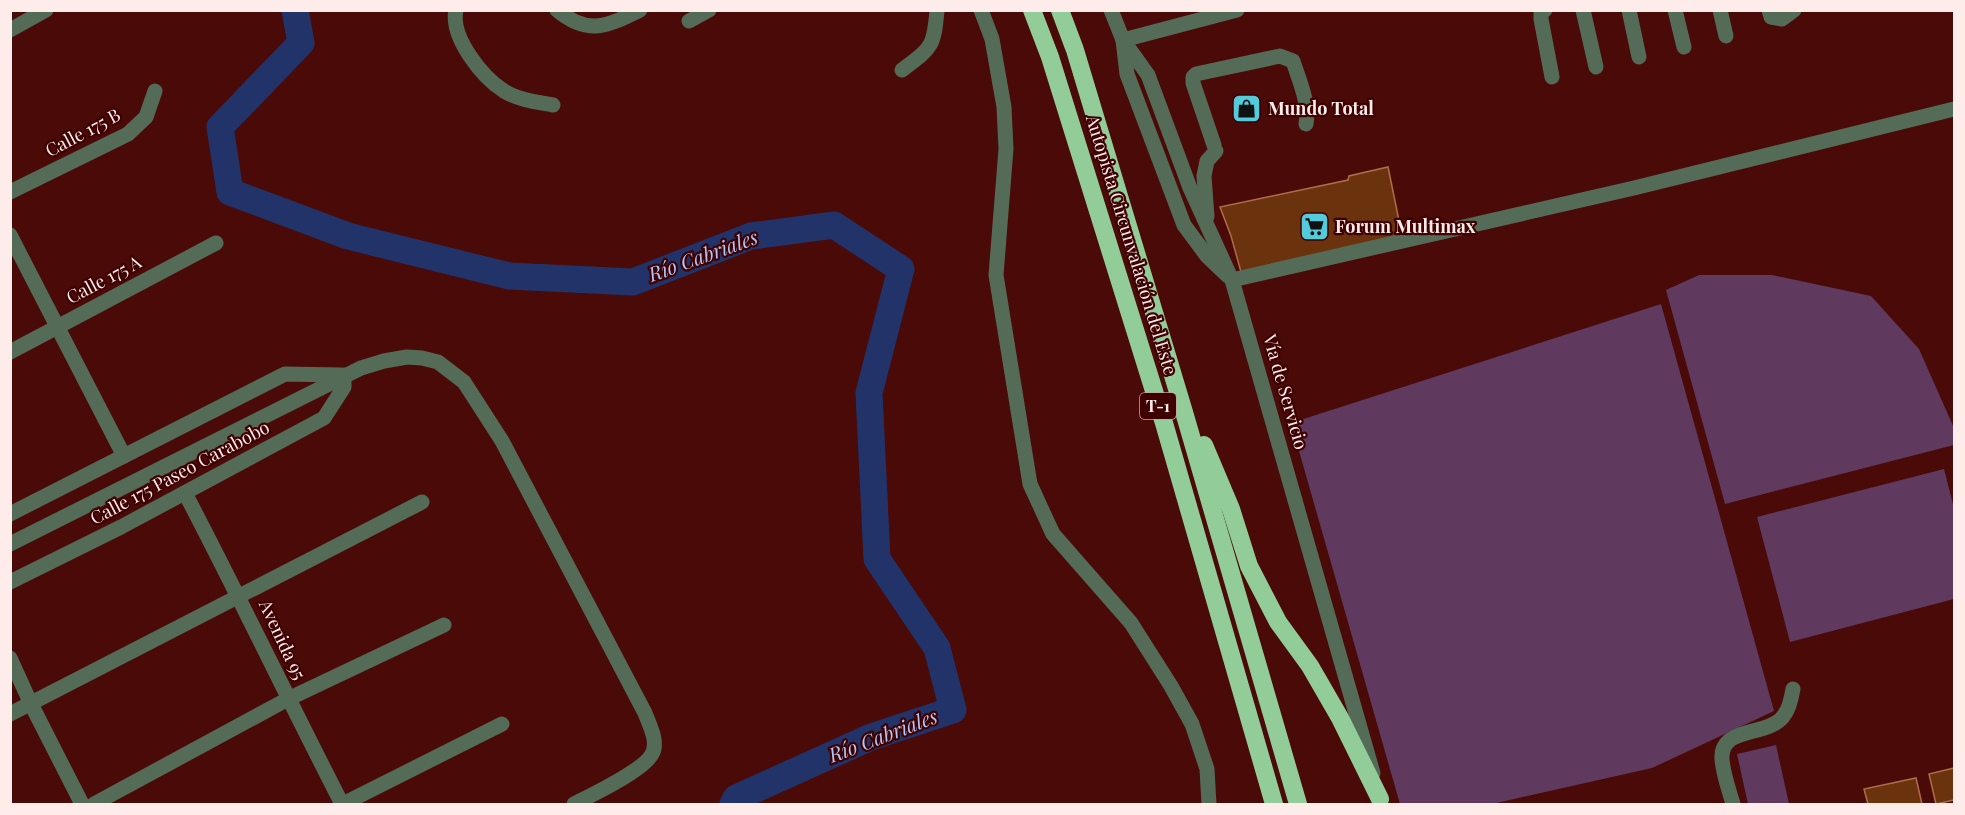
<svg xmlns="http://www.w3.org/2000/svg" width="1965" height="815" font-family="'Playfair Display',serif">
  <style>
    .green { fill: #5f395e }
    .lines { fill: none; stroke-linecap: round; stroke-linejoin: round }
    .river { stroke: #22336a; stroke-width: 27 }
    .building { fill: #6b320e; stroke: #ad6d4c; stroke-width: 1.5 }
    .minor { stroke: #546b57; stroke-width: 15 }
    .highway { stroke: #92cd99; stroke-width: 18 }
    .labels { text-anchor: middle; stroke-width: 4.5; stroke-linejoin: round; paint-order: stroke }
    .shield { fill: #3e0001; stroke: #c4a5a4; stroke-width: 1.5 }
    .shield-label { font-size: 16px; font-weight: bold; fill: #fdecea }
    .poi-label { font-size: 18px; font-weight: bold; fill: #fdecea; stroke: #3e0001; text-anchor: start }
    .street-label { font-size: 18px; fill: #fdecea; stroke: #3e0001 }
    .water-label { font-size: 20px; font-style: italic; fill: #b1c6f9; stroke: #3e0001 }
  </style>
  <rect width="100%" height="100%" fill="#4a0a08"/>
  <g class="green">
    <path d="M1699,275H1772L1871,296L1919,349L1954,428V445L1725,504L1666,290Z"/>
    <path d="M1661,304L1774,711L1652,768L1492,804H1400L1291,423Z"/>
    <path d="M1944,469L1954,508V599L1790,642L1757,517Z"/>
    <path d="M1776,745L1789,804H1748L1737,754Z"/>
  </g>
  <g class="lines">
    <path class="river" d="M295,10L301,43L220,127L230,192L348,236L509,276L633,282L751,236L834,225L901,269L869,393L877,559L937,648L953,710L871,737L736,798L733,804"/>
  </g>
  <g class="building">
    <path d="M1388,167L1404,245L1241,272L1231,236L1220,207L1348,180L1349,176Z"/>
    <path d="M1954,768V800L1936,804L1929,774Z"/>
    <path d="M1916,778L1922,804H1868L1864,789Z"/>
  </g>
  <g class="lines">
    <g class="minor">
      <path d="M456,10C450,37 482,77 504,91C519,100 536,102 553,105"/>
      <path d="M557,10C588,36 608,26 640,10"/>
      <path d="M981,10L992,39L1004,107L1006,149L996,275L1030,484L1053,534L1131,623L1171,686L1192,724L1207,769L1209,804"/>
      <path d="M1111,10L1123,40L1127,74L1184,225L1207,256L1228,276"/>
      <path d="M1545,10L1541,12V19L1552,77"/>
      <path d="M1583,10L1596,67"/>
      <path d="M1629,10L1639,57"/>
      <path d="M1675,10L1684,47"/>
      <path d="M1720,10L1726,36"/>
      <path d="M1769,10L1771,17L1782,19L1794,10"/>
      <path d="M689,21L709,10"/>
      <path d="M10,30L46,10"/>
      <path d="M1123,40L1148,75L1190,188L1232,280L1373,773"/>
      <path d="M1123,40L1237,10"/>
      <path d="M902,70C931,48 934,48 937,10"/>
      <path d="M1214,145L1193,83V77L1196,74L1280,56L1293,61C1299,80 1310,104 1306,124"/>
      <path d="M10,192L128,134L146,117L155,91"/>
      <path d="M1207,217L1204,176L1207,161L1216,151"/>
      <path d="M10,235L124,456"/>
      <path d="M1232,280L1634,188L1954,109"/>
      <path d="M10,352L216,243"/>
      <path d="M185,493C239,596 289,701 342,804"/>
      <path d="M10,514L285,374L341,375"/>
      <path d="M10,544L361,368L384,361L407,357L422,358L438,362L464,382L502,441L645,713C649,724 659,742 652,754C644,770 592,795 574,804"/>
      <path d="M10,582L121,527L324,418L344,387V375"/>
      <path d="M10,658L31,704L82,804"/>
      <path d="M10,714L422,502"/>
      <path d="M94,804L288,699L444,625"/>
      <path d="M343,804L502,724"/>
      <path d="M1733,804C1729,790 1723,774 1722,759C1720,727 1764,736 1781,719C1789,711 1791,699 1793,689"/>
    </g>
    <g class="highway">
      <path d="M1032,10L1050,57L1164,423L1274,804"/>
      <path d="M1060,10L1075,50L1184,412L1298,804"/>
      <path d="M1204,445L1231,509L1249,566L1278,622L1310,666L1340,718L1380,799"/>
    </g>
  </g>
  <defs>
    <symbol id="shop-square" viewBox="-11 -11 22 22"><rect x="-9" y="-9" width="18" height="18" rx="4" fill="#53cbdb" stroke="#3e0001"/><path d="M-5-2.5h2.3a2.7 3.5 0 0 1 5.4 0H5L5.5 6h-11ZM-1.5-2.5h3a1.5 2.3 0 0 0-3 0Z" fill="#111"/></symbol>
    <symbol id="supermarket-square" viewBox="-11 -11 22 22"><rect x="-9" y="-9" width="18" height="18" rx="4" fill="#53cbdb" stroke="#3e0001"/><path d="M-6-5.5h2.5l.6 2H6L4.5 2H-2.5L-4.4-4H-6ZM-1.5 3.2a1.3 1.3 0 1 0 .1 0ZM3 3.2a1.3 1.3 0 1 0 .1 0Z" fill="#111"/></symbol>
  </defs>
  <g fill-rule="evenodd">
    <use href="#shop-square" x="1230" y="92" width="33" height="33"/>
    <use href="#supermarket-square" x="1298" y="210" width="33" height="33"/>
  </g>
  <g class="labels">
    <rect class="shield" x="1140" y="393" width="36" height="26" rx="4.5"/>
    <g class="shield-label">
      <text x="1158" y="412">T-1</text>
    </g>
    <g class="poi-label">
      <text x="1268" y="115">Mundo Total</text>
      <text x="1335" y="233">Forum Multimax</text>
    </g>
    <g class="street-label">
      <text transform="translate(83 133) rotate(-28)" y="6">Calle 175 B</text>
      <text transform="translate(1131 245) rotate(73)" y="6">Autopista Circunvalación del Este</text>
      <text transform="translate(104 280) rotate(-28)" y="6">Calle 175 A</text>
      <text transform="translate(1285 392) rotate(74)" y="6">Vía de Servicio</text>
      <text transform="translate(180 473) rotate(-28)" y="6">Calle 175 Paseo Carabobo</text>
      <text transform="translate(282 640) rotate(65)" y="6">Avenida 95</text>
    </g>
    <g class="water-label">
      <text transform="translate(703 256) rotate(-20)" y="7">Río Cabriales</text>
      <text transform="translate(883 736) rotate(-21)" y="7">Río Cabriales</text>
    </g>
  </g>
  <rect width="1965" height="815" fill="none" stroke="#fdecea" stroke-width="24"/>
</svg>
